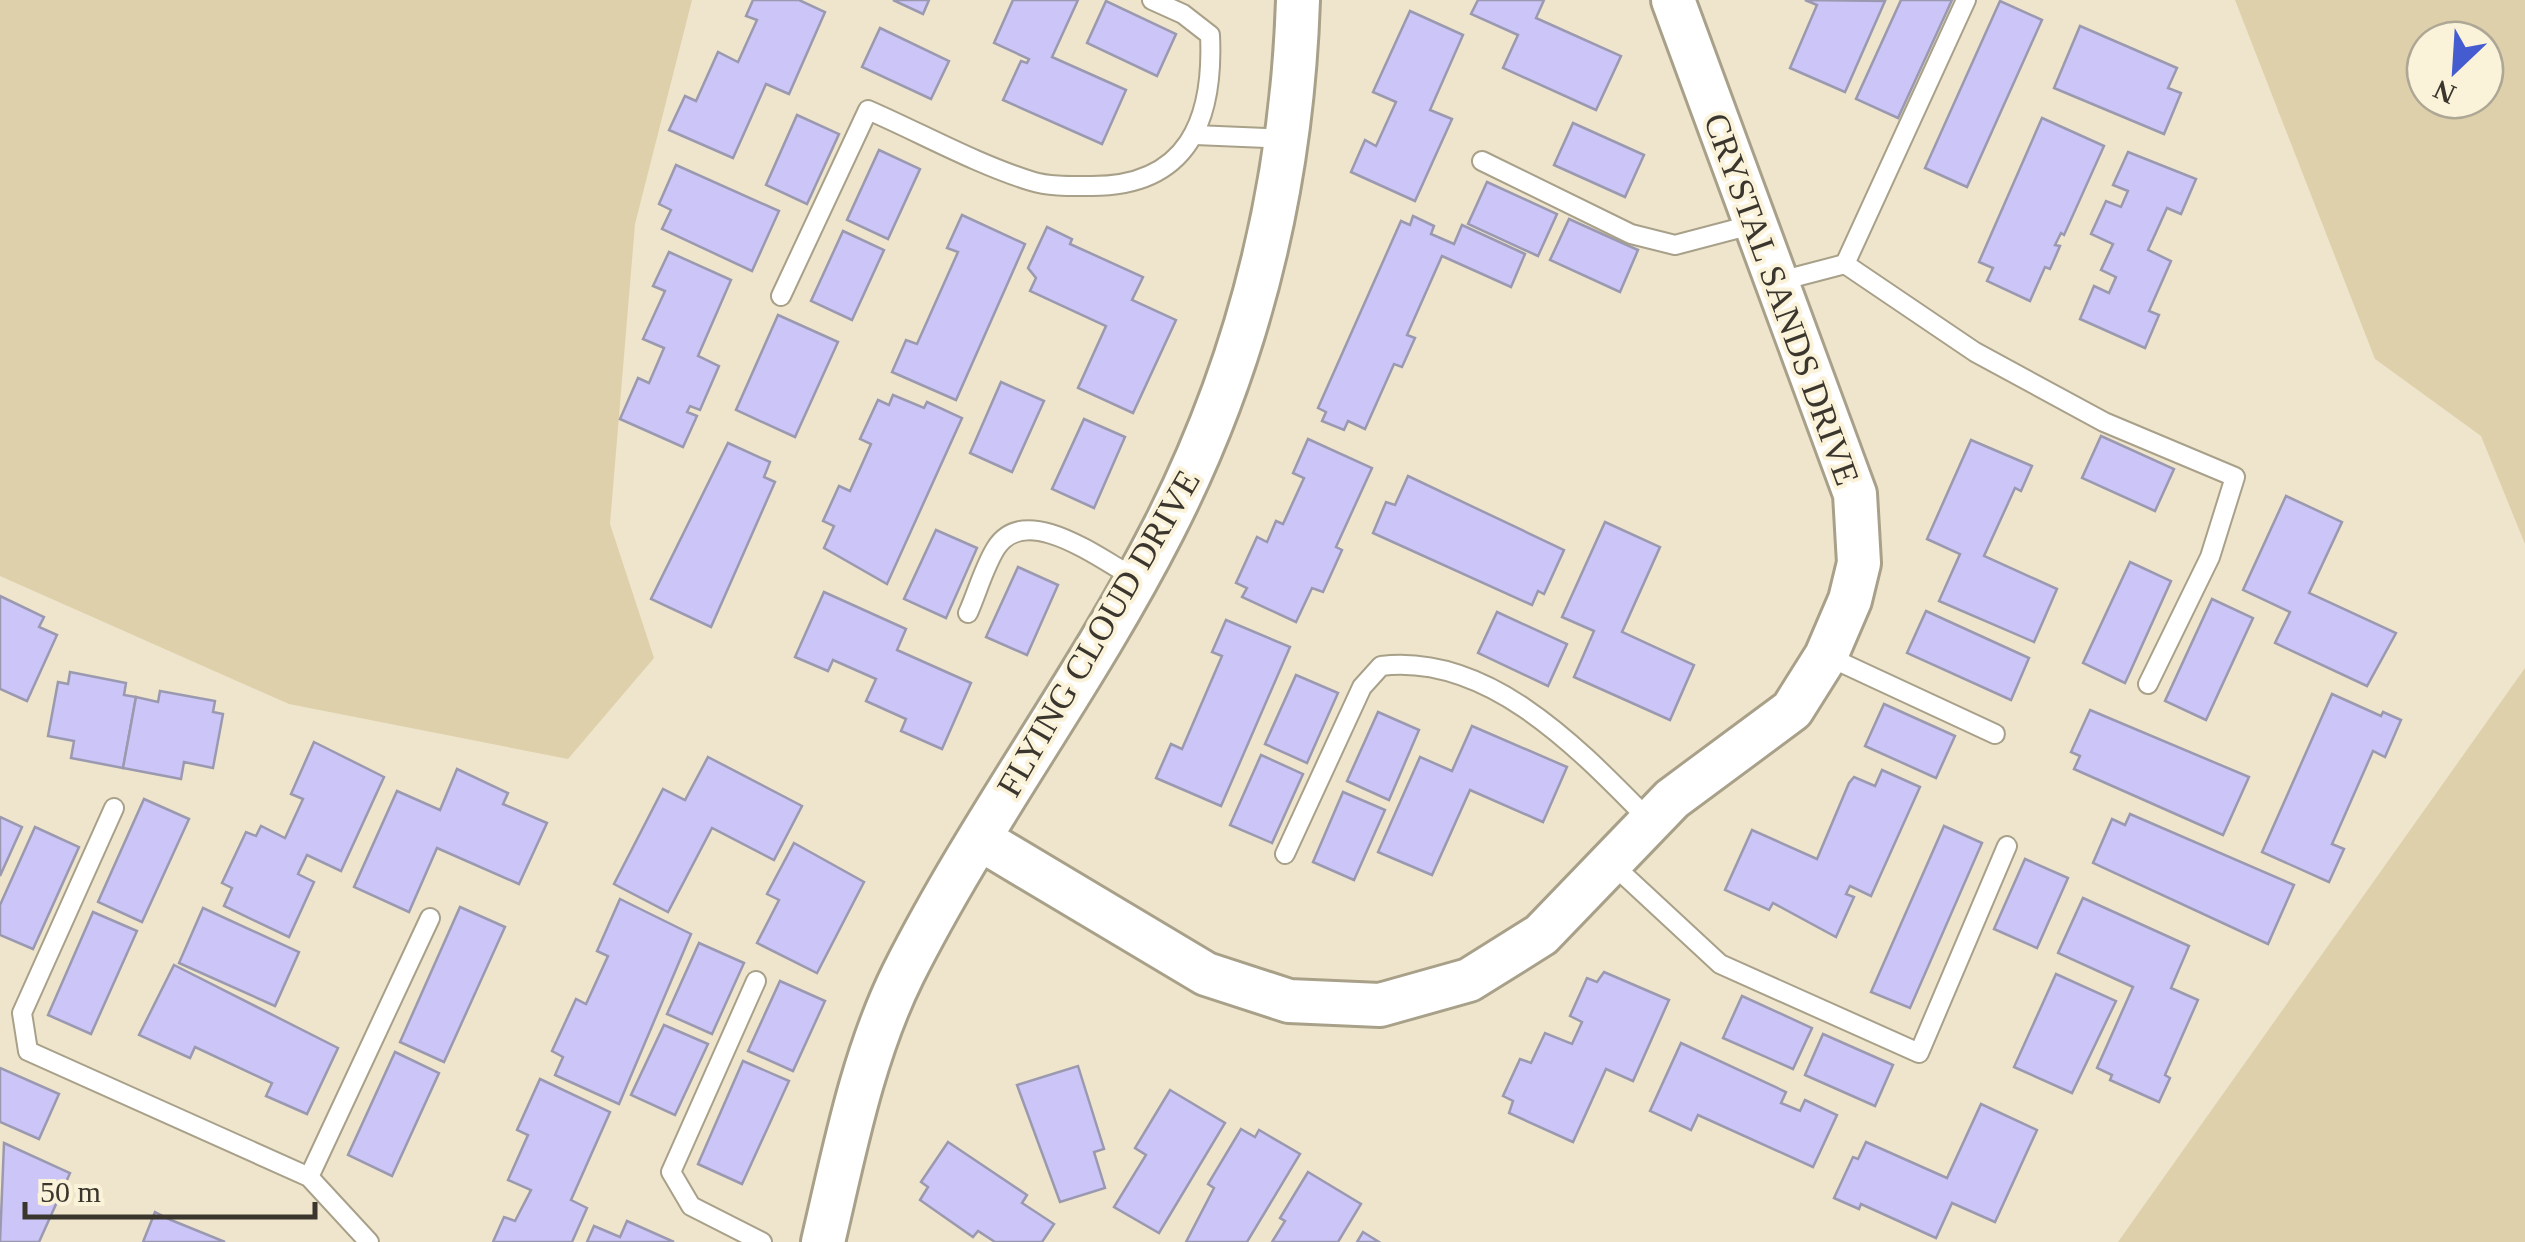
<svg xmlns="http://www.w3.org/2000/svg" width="2525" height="1242" font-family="'Times New Roman',serif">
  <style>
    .green { fill: #ded0aa; fill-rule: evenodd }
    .building { fill: #cbc6f7; stroke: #9b99b0; stroke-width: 2.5 }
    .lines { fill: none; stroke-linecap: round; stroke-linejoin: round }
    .service-casing { stroke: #a8a089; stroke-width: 22 }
    .tertiary-casing { stroke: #a8a089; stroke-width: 48 }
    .service { stroke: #fff; stroke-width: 18 }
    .tertiary { stroke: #fff; stroke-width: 42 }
    .labels { text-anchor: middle; stroke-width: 8; stroke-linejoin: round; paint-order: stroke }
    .street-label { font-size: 35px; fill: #3a362d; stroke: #fbf2da }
  </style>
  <rect width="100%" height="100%" fill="#eee5cc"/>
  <g class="green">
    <path d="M0,0H692L635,224L610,524L654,658L568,759L289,704L0,576Z"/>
    <path d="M2235,0H2525V544L2481,436L2375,359ZM2485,40V100H2425V40Z"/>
    <path d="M2525,668V1242H2118Z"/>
  </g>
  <g class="building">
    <path d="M753,0H799L825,12L789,94L766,84L733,158L669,130L685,96L696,101L718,52L738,62L757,20L746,16Z"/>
    <path d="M893,0H929L923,14Z"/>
    <path d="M1013,0H1078L1052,57L1126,90L1102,144L1003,100L1021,61L1027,63L1029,59L994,43Z"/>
    <path d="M1478,0H1544L1536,18L1621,56L1596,110L1503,68L1518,35L1471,14Z"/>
    <path d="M1805,0L1885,1L1845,92L1790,68L1817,5Z"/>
    <path d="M1901,0H1952L1898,118L1856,99Z"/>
    <path d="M1106,1L1176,34L1157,76L1087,43Z"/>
    <path d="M2000,1L2042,20L1967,187L1925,168Z"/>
    <path d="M1410,11L1463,35L1430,110L1452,119L1415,201L1351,172L1365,140L1376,146L1396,102L1373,92Z"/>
    <path d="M2080,26L2177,68L2168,88L2181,93L2164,134L2054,88Z"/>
    <path d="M880,28L949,61L931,99L862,67Z"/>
    <path d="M797,115L839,134L807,204L766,185Z"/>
    <path d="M2042,118L2104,146L2064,235L2061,233L2055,245L2060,246L2050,269L2045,267L2030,301L1987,281L1993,268L1979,262Z"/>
    <path d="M1573,123L1644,155L1625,197L1554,165Z"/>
    <path d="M879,150L920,169L888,239L847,220Z"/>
    <path d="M2128,152L2196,179L2181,214L2167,208L2148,250L2171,261L2149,311L2159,315L2145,348L2080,319L2094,286L2109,293L2116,277L2101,270L2113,244L2091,234L2106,201L2121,207L2128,191L2113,185Z"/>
    <path d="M676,165L779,211L752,271L662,229L671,210L659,204Z"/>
    <path d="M1487,182L1557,214L1538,256L1468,224Z"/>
    <path d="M962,215L1025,244L956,400L892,372L906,340L917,344L958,252L947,248Z"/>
    <path d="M1413,216L1434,226L1431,234L1454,244L1462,225L1525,254L1511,287L1442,256L1407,335L1415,338L1402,367L1394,364L1365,429L1348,421L1344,430L1322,421L1326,412L1318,408L1401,221L1410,225Z"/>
    <path d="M1569,219L1638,250L1620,292L1550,260Z"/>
    <path d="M1047,227L1072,239L1070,244L1143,277L1132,300L1176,320L1133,413L1078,388L1106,326L1030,291L1036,278L1028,268Z"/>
    <path d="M843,231L884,250L852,320L811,301Z"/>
    <path d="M669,252L731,280L698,356L719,366L700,410L690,406L687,412L697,416L683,447L620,419L638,378L649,383L664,348L643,339L665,291L653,286Z"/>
    <path d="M778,315L838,342L795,437L736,410Z"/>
    <path d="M1001,382L1044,401L1012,472L970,453Z"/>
    <path d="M893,395L924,408L927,402L962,418L887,584L824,548L834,526L823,521L839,486L850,491L871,444L860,439L878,400L889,405Z"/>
    <path d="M1084,419L1125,437L1094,508L1052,489Z"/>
    <path d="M2101,436L2174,469L2155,511L2082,478Z"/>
    <path d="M1308,439L1372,468L1336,547L1342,550L1323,592L1312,588L1296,622L1242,597L1247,588L1236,583L1257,537L1267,542L1276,521L1283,524L1304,478L1293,473Z"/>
    <path d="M1971,440L2032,466L2021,491L2015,488L1984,556L2057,589L2034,642L1939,601L1960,554L1927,539Z"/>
    <path d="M728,443L770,462L764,477L775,482L711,627L651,599Z"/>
    <path d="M1408,476L1564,550L1544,594L1538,591L1532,605L1373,533L1386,502L1395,505Z"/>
    <path d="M2286,496L2342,522L2309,593L2396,633L2367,686L2275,643L2290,612L2243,590Z"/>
    <path d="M1605,522L1660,547L1622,632L1694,665L1670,720L1574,677L1594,631L1562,617Z"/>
    <path d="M936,530L977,548L946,618L904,599Z"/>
    <path d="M2130,562L2171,581L2125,683L2083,663Z"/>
    <path d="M1018,567L1058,585L1027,655L986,637Z"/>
    <path d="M824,592L906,629L897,650L971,683L942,749L901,731L906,719L866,701L876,679L833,660L828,671L795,657Z"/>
    <path d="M0,596L44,617L39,627L57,635L27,701L0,689Z"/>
    <path d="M2212,599L2253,618L2206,720L2165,701Z"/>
    <path d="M1926,611L2029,658L2011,700L1907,653Z"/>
    <path d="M1497,612L1567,644L1548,686L1478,653Z"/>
    <path d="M1226,620L1290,647L1221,806L1156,778L1171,744L1182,749L1222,656L1212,652Z"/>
    <path d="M70,672L126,683L124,695L136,697L123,768L71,758L74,741L48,736L58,682L68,684Z"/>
    <path d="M1296,675L1338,693L1307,763L1265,744Z"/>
    <path d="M160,691L215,701L213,712L223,714L213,768L184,762L181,779L123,768L136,697L158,702Z"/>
    <path d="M2332,694L2381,716L2383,712L2401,720L2385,757L2373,751L2332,844L2344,849L2329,882L2262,852Z"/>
    <path d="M1884,704L1955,736L1936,778L1865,746Z"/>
    <path d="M2090,710L2249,777L2223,835L2074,769L2080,756L2071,752Z"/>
    <path d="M1378,712L1419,730L1389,800L1347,781Z"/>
    <path d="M1472,726L1567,767L1543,822L1470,790L1432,875L1378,852L1420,757L1452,771Z"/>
    <path d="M314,742L384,777L341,871L307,855L298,874L314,882L289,937L224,906L232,888L222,883L246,832L256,836L261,826L285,838L303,799L291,794Z"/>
    <path d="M1261,755L1303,774L1272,843L1230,825Z"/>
    <path d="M708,757L802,806L774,860L712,828L668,912L614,884L663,789L685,800Z"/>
    <path d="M457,769L508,793L503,804L547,823L519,884L437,848L409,912L354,887L397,791L440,810Z"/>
    <path d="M1882,770L1920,787L1871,896L1850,886L1846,894L1854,897L1836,937L1773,903L1769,910L1725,890L1752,830L1817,859L1849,783L1854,777L1875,786Z"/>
    <path d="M1343,792L1385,810L1354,880L1313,862Z"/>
    <path d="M144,799L189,819L142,922L98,902Z"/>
    <path d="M2130,814L2294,885L2268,944L2093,863L2112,819L2125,825Z"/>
    <path d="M0,817L22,827L0,876Z"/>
    <path d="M1944,826L1982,843L1910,1008L1871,992Z"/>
    <path d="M35,827L79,847L33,949L0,935V905Z"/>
    <path d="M794,843L864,882L817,973L757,943L779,900L767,894Z"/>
    <path d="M2025,859L2068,878L2037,948L1994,929Z"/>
    <path d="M2083,898L2189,946L2171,988L2198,1000L2165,1075L2170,1078L2159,1102L2110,1080L2112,1075L2097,1068L2133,987L2058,953Z"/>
    <path d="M620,899L691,934L619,1104L555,1075L563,1057L552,1051L576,999L586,1004L608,956L597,951Z"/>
    <path d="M460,907L505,927L444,1062L400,1042Z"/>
    <path d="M203,908L299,952L275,1006L179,963Z"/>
    <path d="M93,912L137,931L91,1034L48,1015Z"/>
    <path d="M699,943L744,963L712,1034L667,1014Z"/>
    <path d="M174,965L338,1048L307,1114L266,1096L272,1083L195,1047L190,1058L139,1035Z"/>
    <path d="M1604,972L1669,1000L1633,1081L1606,1069L1573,1142L1509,1113L1513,1101L1503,1096L1520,1059L1531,1063L1545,1033L1572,1044L1582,1022L1570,1016L1587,978L1597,982Z"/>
    <path d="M2056,974L2116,1001L2072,1093L2014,1067Z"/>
    <path d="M780,981L825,1001L793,1071L748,1051Z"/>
    <path d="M1742,996L1812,1028L1793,1069L1723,1038Z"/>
    <path d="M664,1025L708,1044L675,1115L631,1095Z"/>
    <path d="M1823,1034L1893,1065L1875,1106L1805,1075Z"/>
    <path d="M1681,1043L1786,1092L1781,1103L1800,1111L1805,1100L1837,1115L1813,1167L1698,1115L1691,1130L1650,1111Z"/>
    <path d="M395,1052L439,1073L392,1176L348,1155Z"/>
    <path d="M743,1061L789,1081L742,1184L698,1164Z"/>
    <path d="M1078,1066L1104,1149L1094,1152L1105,1188L1060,1202L1017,1085Z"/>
    <path d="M0,1068L59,1094L39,1139L0,1122Z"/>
    <path d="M540,1079L610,1112L571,1200L587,1208L572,1242H493L504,1217L515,1221L531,1190L508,1180L528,1135L517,1130Z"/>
    <path d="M1170,1090L1225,1123L1159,1233L1114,1207L1146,1155L1135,1148Z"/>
    <path d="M1981,1104L2037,1130L1995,1222L1952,1203L1936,1238L1861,1204L1859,1209L1834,1198L1853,1157L1858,1159L1866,1142L1947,1178Z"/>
    <path d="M1241,1129L1255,1137L1259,1130L1300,1154L1247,1242H1186L1214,1188L1208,1184Z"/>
    <path d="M948,1142L1027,1195L1022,1203L1054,1224L1042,1242H995L978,1231L973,1237L920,1200L928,1187L921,1182Z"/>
    <path d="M4,1143L70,1173L39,1242H0Z"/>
    <path d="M1308,1172L1361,1204L1338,1242H1272L1285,1221L1280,1218Z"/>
    <path d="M155,1212L171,1220L225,1242H143Z"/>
    <path d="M627,1221L674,1242H587L594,1226L620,1237Z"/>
    <path d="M1363,1232L1379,1242H1357Z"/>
  </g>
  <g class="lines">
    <defs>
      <g id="service">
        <path d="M1195,135L1288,139"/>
        <path d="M1482,161L1631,234L1675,245L1755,224"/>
        <path d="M1845,264L1966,0"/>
        <path d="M1776,282L1845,264L1975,352L2104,422L2235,477L2210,557L2148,684"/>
        <path d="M781,296L868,110C921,133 976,164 1031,181C1050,187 1073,186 1092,186C1188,186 1214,120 1210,35L1183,14L1152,0"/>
        <path d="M968,613C977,593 984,567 996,548C1026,501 1101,560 1135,578"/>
        <path d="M1827,656L1995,734"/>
        <path d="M114,808L22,1013L28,1051L309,1177L369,1242"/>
        <path d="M1285,854L1362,687L1381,666C1490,653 1580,750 1650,821"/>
        <path d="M1610,862L1720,964L1919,1053L2007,846"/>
        <path d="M756,981L671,1172L691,1206L762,1242"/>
        <path d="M309,1177L430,918"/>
      </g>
      <g id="tertiary">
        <path d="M980,839L1206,974L1289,1001L1380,1005L1469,980L1541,935L1672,799L1792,710L1826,656L1850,600L1859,563L1855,494L1673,0"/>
        <path d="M823,1242C844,1153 862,1057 903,974C980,821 1085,683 1163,530C1248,364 1292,187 1298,0"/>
      </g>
    </defs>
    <use href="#service" class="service-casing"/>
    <use href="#tertiary" class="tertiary-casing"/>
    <use href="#service" class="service"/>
    <use href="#tertiary" class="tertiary"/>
  </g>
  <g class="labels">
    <g class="street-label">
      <text transform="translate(1782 299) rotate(70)" y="12">CRYSTAL SANDS DRIVE</text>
      <text transform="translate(1098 633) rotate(-60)" y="12">FLYING CLOUD DRIVE</text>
    </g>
  </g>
  <g transform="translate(2455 70) rotate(205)"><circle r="48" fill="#fbf2da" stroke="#aea795" stroke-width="2.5"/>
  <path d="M0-8L18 38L0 25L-18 38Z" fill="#445cd0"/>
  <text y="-15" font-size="28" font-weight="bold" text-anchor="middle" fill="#3a362d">N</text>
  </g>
  <path d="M25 1202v15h290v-15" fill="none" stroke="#3a362d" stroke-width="5"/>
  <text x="40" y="1202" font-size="30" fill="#3a362d" stroke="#fbf2da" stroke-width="8" paint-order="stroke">50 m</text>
</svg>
